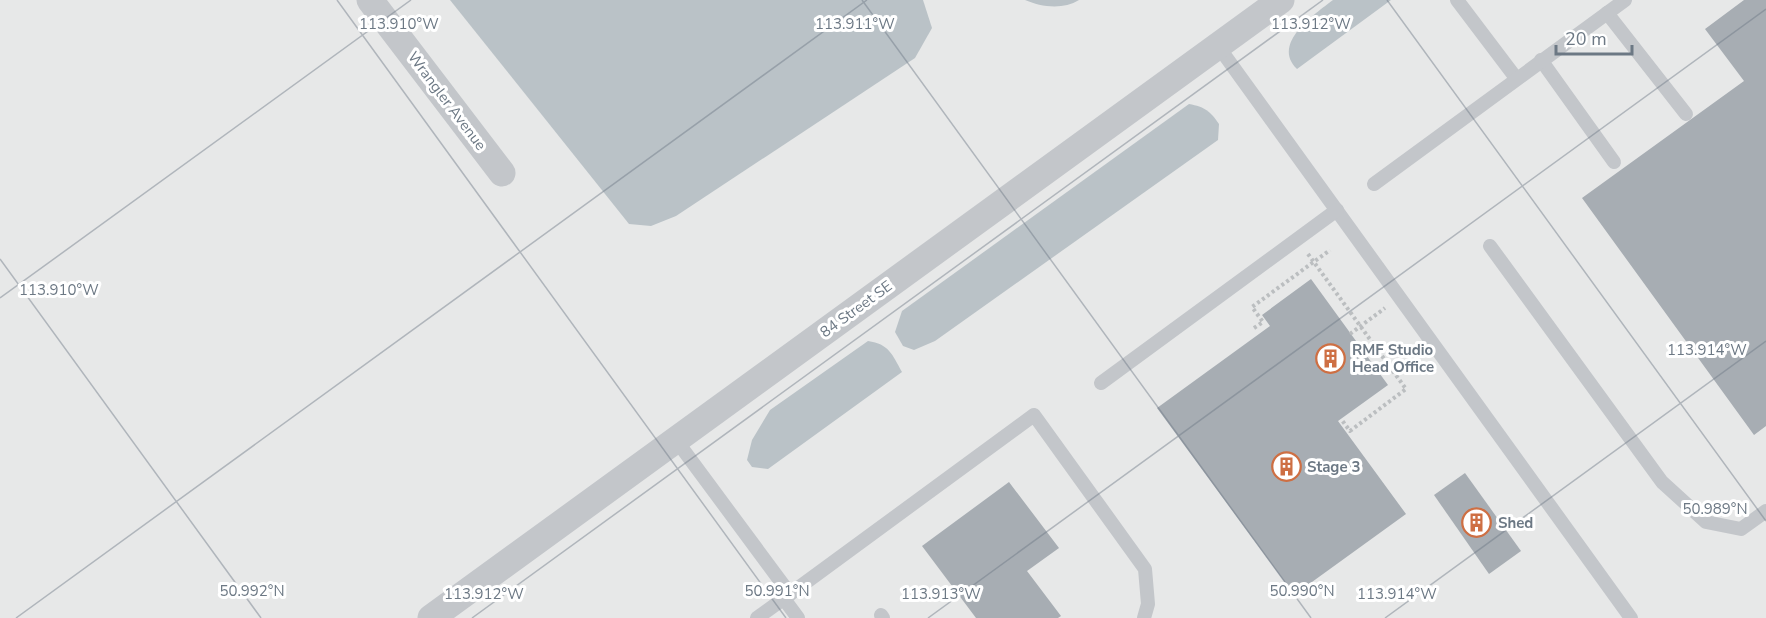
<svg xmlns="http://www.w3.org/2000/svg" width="1766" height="618" font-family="'Nunito Sans',sans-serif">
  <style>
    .built { fill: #e7e8e8 }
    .water { fill: #bac2c7 }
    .building { fill: #a7adb3 }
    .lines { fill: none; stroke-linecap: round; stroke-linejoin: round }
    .path { stroke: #bbbec0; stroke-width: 4; stroke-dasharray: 3 3; stroke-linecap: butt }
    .lane { stroke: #c3c6ca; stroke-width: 14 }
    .street { stroke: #c3c6ca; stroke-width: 27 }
    .ticks { fill: none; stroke: #6c7884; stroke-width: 1.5; stroke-opacity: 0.45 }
    .labels { text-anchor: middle; stroke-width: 6; stroke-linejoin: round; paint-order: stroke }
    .street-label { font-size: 15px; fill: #6c7884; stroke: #fff }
    .poi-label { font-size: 15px; font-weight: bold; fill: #6c7884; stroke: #fff; text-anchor: start }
    .ticks-label { font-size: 15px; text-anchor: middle; fill: #6c7884; stroke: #fff; stroke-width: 6; stroke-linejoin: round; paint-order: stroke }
  </style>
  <rect width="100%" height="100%" fill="#f9f9f8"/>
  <rect class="built" x="0" y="0" width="1766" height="618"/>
  <g class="water">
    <path d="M450,0H923L932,28L915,58L676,216L651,226L629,224Z"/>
    <path d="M1025,0H1079C1063,10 1041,7 1025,0Z"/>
    <path d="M1333,0H1391L1297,69C1271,43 1315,14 1333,0Z"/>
    <path d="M1189,104C1205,107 1210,111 1219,124L1218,140L935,341L914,350L903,346L895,332L902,311Z"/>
    <path d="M868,341C889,344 892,354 902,372L768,469L752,467L747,460L752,440L770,410Z"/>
  </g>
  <g class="building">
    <path d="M1744,0H1766V426L1754,435L1582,198L1744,81L1705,29Z"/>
    <path d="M1311,279L1388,385L1338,421L1406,514L1294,595L1157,408L1270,326L1262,315Z"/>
    <path d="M1465,473L1521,551L1489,574L1434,495Z"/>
    <path d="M1009,482L1059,548L1027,571L1061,616L1058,618H976L922,546Z"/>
  </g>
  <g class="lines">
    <g class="path">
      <path d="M1308,254L1406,389L1350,431L1341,419"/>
      <path d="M1254,328L1263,322L1252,307L1330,250"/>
      <path d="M1350,334L1385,308"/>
    </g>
    <g class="lane">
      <path d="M1457,0L1516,78"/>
      <path d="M1607,13L1686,114"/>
      <path d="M1218,46L1631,618"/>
      <path d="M1541,60L1614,162"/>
      <path d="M1374,184L1625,0"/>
      <path d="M1490,246L1662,482L1706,522L1741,529L1766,511"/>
      <path d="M1101,383L1337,210"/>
      <path d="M676,440L790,594L1034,415L1145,569L1148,604L1144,618"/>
      <path d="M784,599L798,618"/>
      <path d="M881,615L883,618"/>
      <path d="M757,618L790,594"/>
    </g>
    <g class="street">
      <path d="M370,0L502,173"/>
      <path d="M431,618L1281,0"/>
    </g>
  </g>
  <path class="ticks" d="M337,0L786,618M862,0L1311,618M1387,0L1766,521M0,259L261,618M0,298L411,0M16,618L867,0M472,618L1323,0M928,618L1766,9M1385,618L1766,341"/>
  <defs>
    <symbol id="building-ring" viewBox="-11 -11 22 22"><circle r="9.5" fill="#fff" stroke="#ce6f43" stroke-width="1.5"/><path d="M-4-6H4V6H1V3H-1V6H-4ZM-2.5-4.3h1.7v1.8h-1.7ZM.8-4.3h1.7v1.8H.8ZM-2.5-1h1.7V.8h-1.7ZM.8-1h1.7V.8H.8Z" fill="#ce6f43"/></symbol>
  </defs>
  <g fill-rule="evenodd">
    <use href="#building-ring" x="1314" y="342" width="33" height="33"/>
    <use href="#building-ring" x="1270" y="450" width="33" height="33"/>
    <use href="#building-ring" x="1460" y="506" width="33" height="33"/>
  </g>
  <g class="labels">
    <g class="street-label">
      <text transform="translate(447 101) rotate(53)" y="5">Wrangler Avenue</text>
      <text transform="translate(856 309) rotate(-36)" y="5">84 Street SE</text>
    </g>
    <g class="poi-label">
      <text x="1352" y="355">RMF Studio<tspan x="1352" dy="17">Head Office</tspan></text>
      <text x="1307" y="472">Stage 3</text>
      <text x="1498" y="528">Shed</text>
    </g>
  </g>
  <g class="ticks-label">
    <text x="399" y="29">113.910°W</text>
    <text x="855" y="29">113.911°W</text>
    <text x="1311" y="29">113.912°W</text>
    <text x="59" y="295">113.910°W</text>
    <text x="1707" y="355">113.914°W</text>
    <text x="1715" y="514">50.989°N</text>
    <text x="252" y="596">50.992°N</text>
    <text x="777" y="596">50.991°N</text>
    <text x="1302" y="596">50.990°N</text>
    <text x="484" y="599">113.912°W</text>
    <text x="941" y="599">113.913°W</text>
    <text x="1397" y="599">113.914°W</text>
  </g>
  <path d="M1556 45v9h76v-9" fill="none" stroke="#6c7884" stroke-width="3"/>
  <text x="1565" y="45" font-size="18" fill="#6c7884" stroke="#ffffff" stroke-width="4.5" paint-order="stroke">20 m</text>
</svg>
